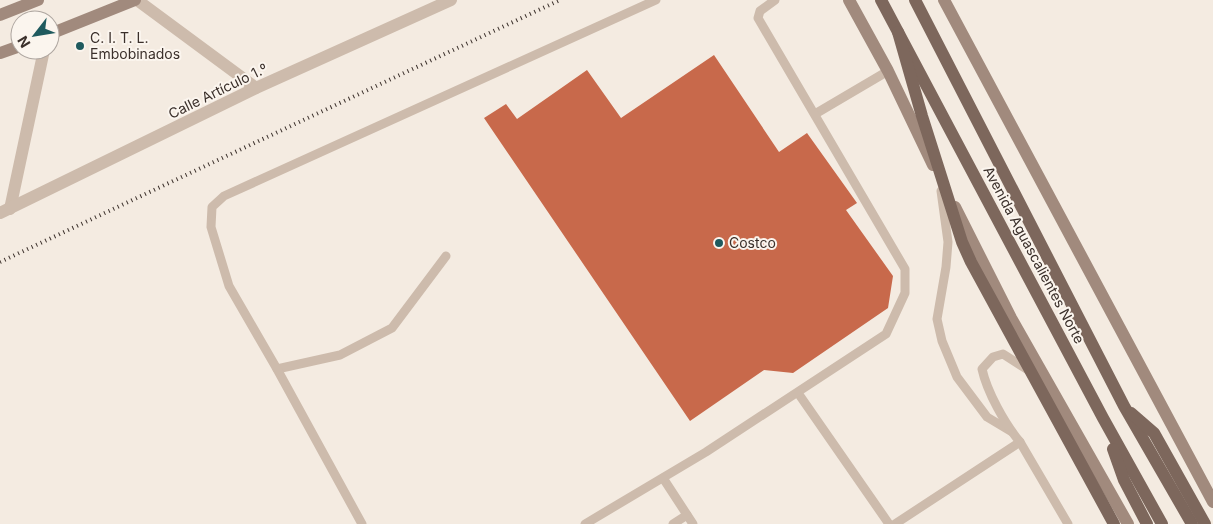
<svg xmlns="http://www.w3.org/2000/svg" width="1213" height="524" font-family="Inter,sans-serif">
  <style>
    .building { fill: #c8694b }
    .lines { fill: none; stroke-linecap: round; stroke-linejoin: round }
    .service { stroke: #cdbbac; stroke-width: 9 }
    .minor { stroke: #cdbbac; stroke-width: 12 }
    .secondary { stroke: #a18a7d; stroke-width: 12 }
    .primary { stroke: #7d675c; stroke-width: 12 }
    .rail { stroke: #3b302b; stroke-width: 4; stroke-dasharray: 1 4; stroke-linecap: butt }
    .primary-bridge { stroke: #7d675c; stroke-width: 12 }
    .poi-dot { fill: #1f5a5e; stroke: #fbf5ee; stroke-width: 2 }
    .labels { text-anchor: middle; stroke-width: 4; stroke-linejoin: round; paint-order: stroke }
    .poi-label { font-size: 14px; fill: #3b302b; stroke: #fbf5ee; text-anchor: start }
    .street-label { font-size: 14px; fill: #3b302b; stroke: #fbf5ee }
  </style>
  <rect width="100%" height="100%" fill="#f4ebe1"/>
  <path class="building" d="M714,55L779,152L807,133L857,203L846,210L893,276L888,308L793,373L764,370L690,421L484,118L506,104L517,119L587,70L621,118Z"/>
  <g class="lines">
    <g class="service">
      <path d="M815,114L888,71"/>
      <path d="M941,191L948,242L946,267L937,319L942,341L957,377L987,417L1012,432"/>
      <path d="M277,369L340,355L392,328L446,256"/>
      <path d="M1028,370L1003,354L993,357L982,369C987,392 1005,424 1020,442L1068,524"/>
      <path d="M798,393L889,524"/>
      <path d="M663,478L693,524"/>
      <path d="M362,524L277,369L229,286L211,227L212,207L224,196L656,0"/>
      <path d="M585,524L706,452L886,334L905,293V269L758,18L760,11L775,0"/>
      <path d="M673,524L687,515"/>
      <path d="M895,524L1020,442"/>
    </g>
    <g class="minor">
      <path d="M137,0L256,88"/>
      <path d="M10,209L44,50"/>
      <path d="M0,213L256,88L451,0"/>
    </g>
    <g class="secondary">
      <path d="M849,0L888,71L933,165"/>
      <path d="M944,0L1213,502"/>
      <path d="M0,15L38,0"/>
      <path d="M50,34L135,0"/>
      <path d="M0,53L20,46"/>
      <path d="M955,207L1011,318L1128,524"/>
    </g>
    <g class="primary">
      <path d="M881,0L1103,418L1162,524"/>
      <path d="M915,0L1124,406L1192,524"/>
      <path d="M1131,413L1154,433L1205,524"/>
      <path d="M1113,449L1124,480L1147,524"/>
    </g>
    <path class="rail" d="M0,262L560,0"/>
    <path class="primary-bridge" d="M898,32L922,116L962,242L971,262L1114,524"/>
  </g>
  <g class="poi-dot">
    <circle cx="80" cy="46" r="5"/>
    <circle cx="719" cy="243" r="5"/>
  </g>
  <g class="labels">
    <g class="poi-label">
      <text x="90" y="43">C. I. T. L.<tspan x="90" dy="16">Embobinados</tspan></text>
      <text x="729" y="248">Costco</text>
    </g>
    <g class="street-label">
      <text transform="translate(218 91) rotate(-26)" y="5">Calle Artículo 1.º</text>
      <text transform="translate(1034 255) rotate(62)" y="5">Avenida Aguascalientes Norte</text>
    </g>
  </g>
  <g transform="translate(35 35) rotate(239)"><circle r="24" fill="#fbf5ee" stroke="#aea6a0"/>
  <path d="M0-4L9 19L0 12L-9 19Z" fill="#1f5a5e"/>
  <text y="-8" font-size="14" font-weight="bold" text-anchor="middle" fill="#3b302b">N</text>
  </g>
</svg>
